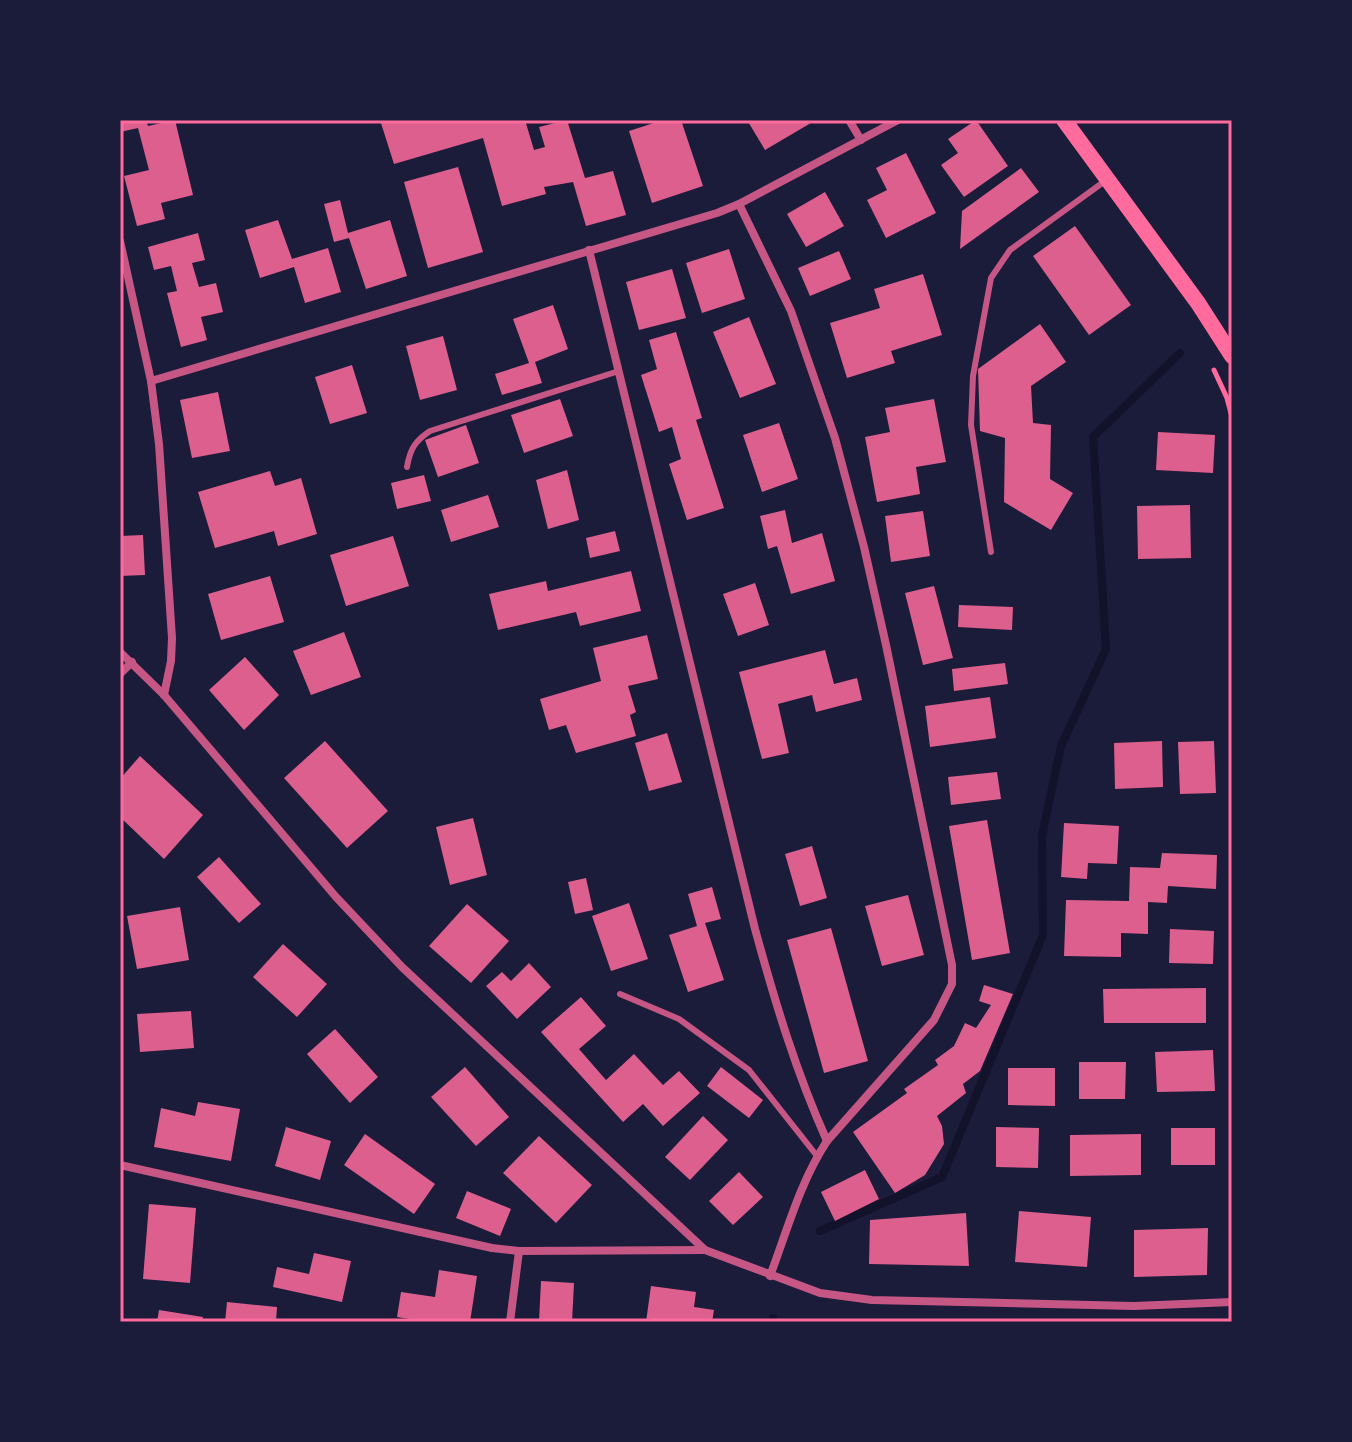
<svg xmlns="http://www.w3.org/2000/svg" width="1352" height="1442" font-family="Bitter,serif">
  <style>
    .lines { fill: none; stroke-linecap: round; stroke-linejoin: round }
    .stream { stroke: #12122b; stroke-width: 8 }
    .building { fill: #dd5f8e }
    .path { stroke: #ff6b9d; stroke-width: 5 }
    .service { stroke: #c65784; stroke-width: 6 }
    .minor { stroke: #c65784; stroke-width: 8 }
    .secondary { stroke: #ff6b9d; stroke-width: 16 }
    .neatline { fill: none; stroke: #ff6b9d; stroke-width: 3 }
  </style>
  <rect width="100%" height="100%" fill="#1b1b3a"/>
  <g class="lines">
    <g class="stream">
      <path d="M820,1231L942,1177L1043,935L1042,836L1061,746L1106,649L1093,437L1180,353"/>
      <path d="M772,1322L773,1318"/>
    </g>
  </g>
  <g class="building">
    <path d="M120,120H146L148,126L175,120L193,195L161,203L165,219L137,226L124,176L149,170L138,128L120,132Z"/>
    <path d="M380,120H525L534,150L545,147L539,127L567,120L585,178L613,171L626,215L586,226L573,182L544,187L546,194L502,206L483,138L394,164Z"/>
    <path d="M663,120H681L703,186L652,203L629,131Z"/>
    <path d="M747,120H816L765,150Z"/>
    <path d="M976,120L1008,166L964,197L941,165L958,153L948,139Z"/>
    <path d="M906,153L936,213L886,238L867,200L887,190L876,168Z"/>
    <path d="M458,167L483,252L428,268L404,182Z"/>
    <path d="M1021,168L1039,192L960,249L962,211Z"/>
    <path d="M825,192L844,226L806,247L787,214Z"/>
    <path d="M340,200L348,233L390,220L407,276L366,289L349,238L334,242L324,204Z"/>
    <path d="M278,220L292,259L328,248L341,292L305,303L294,267L260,278L245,230Z"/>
    <path d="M1075,226L1131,305L1089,335L1033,256Z"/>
    <path d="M198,233L205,260L192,263L199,287L216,283L223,312L201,317L207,340L181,347L167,293L177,291L171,266L154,270L148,247Z"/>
    <path d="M729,249L745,299L702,313L686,263Z"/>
    <path d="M839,251L851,279L810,296L798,268Z"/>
    <path d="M672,269L686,318L639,330L626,282Z"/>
    <path d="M923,274L942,335L891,351L895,363L847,378L830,323L880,308L874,289Z"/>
    <path d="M553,305L568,349L535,362L542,383L502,395L495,374L529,363L513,319Z"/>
    <path d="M749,317L776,384L740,398L713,332Z"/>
    <path d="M1040,324L1066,362L1031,386L1033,423L1051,425L1050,479L1073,493L1051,530L1004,502L1005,438L980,431L978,369Z"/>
    <path d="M676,332L702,418L696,420L724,508L687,520L669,464L681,459L672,427L659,432L641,375L657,369L649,340Z"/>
    <path d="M443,336L457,390L420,400L406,346Z"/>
    <path d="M352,365L367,413L330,424L315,377Z"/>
    <path d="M218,392L230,451L192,458L180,400Z"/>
    <path d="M560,399L573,436L524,453L511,415Z"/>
    <path d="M934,399L946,462L916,467L920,494L877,502L865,437L890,432L885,408Z"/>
    <path d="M779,423L798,479L762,492L743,435Z"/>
    <path d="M466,425L479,463L438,477L425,440Z"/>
    <path d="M1158,432L1215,435L1213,473L1156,470Z"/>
    <path d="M567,470L579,520L548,529L536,480Z"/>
    <path d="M270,471L275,486L301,478L317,534L278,546L274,531L215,548L198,492Z"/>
    <path d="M424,475L431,501L397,509L391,483Z"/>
    <path d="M488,495L499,527L451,542L441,510Z"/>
    <path d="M1190,505L1191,558L1138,559L1137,506Z"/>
    <path d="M785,510L792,543L822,533L835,581L791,594L777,546L768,549L760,516Z"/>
    <path d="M923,511L930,556L891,562L885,516Z"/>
    <path d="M615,531L620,551L590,558L586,538Z"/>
    <path d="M143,535L145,575L120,576V536Z"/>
    <path d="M393,536L409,586L346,606L330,555Z"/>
    <path d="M631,571L641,611L580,626L576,612L498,630L489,594L546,581L548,591Z"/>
    <path d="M270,576L284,622L221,640L208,594Z"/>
    <path d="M755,583L769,625L738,636L723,594Z"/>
    <path d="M934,586L953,658L923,665L905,593Z"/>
    <path d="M959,605L1013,607L1012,630L958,627Z"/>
    <path d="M344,632L361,677L311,695L293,651Z"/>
    <path d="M647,635L658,679L628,686L636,712L630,715L636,736L576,753L566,725L549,730L540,699L601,681L593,648Z"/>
    <path d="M825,650L834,684L857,678L862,700L816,712L812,695L778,704L789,753L762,759L739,672Z"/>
    <path d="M245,657L279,695L244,730L209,690Z"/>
    <path d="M1005,663L1008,684L954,691L952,669Z"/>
    <path d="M990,697L996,738L930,747L925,706Z"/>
    <path d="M667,733L682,782L649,791L635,743Z"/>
    <path d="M325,741L388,811L347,848L284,778Z"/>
    <path d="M1162,741L1163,787L1115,789L1114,743Z"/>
    <path d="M1214,741L1216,793L1180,794L1178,742Z"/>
    <path d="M140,756L203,815L164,859L120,817V779Z"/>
    <path d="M997,772L1001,799L951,805L948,777Z"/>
    <path d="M473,818L487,875L450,885L436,827Z"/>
    <path d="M987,820L1010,953L972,960L949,826Z"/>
    <path d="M1064,823L1119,826L1117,864L1088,863L1087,879L1061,877Z"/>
    <path d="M812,846L827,898L800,906L785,854Z"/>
    <path d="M1162,853L1217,855L1216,889L1168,886L1167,903L1148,902V934L1121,933V957L1064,956L1066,900L1129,901L1130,867L1160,868Z"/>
    <path d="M219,857L261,904L239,923L197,877Z"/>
    <path d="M586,878L593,910L575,914L568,882Z"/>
    <path d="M712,887L721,919L705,923L724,980L688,992L669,935L697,926L688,894Z"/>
    <path d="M908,895L924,955L882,966L865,906Z"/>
    <path d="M629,903L648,959L611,971L592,916Z"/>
    <path d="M467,904L509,941L471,983L429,946Z"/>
    <path d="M180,907L189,960L137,969L127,916Z"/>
    <path d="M831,928L868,1061L824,1073L787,940Z"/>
    <path d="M1170,929L1214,931L1213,964L1169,963Z"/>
    <path d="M283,944L327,984L297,1017L253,977Z"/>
    <path d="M529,963L551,987L517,1019L486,986L502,972L511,981Z"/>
    <path d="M984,985L1013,994L980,1071L963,1084L966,1093L937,1116L942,1126L944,1144L925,1175L895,1193L853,1132L907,1093L904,1089L938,1065L935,1060L954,1046L965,1023L976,1028L991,1005L979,1001Z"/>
    <path d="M1206,988V1023H1104L1103,989Z"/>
    <path d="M581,997L606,1026L579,1049L606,1080L634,1054L663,1085L679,1071L700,1093L663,1126L643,1104L623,1122L541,1032Z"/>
    <path d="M191,1011L194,1048L140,1052L137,1014Z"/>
    <path d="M335,1029L378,1077L350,1103L307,1054Z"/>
    <path d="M1213,1050L1215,1091L1157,1092L1155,1052Z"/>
    <path d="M1079,1062H1126L1125,1099H1079Z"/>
    <path d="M465,1067L509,1117L476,1146L431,1097Z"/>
    <path d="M721,1067L763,1100L749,1118L707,1086Z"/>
    <path d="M1008,1068H1055V1106L1008,1105Z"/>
    <path d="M198,1102L240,1109L231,1161L154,1147L161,1108L195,1116Z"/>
    <path d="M703,1116L728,1140L690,1180L665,1157Z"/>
    <path d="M286,1127L331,1141L320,1180L275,1166Z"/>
    <path d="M996,1127L1039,1128L1038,1168L996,1167Z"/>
    <rect x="1171" y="1128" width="44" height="37"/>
    <path d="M365,1134L435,1184L414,1214L344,1165Z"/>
    <path d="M1141,1134V1175L1070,1176V1135Z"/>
    <path d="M539,1136L592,1185L556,1223L503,1173Z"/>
    <path d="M865,1170L879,1199L835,1221L821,1192Z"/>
    <path d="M739,1172L763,1197L733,1225L709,1201Z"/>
    <path d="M467,1191L511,1209L500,1236L456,1218Z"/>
    <path d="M149,1204L196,1208L190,1283L143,1279Z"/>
    <path d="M1019,1211L1091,1217L1087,1267L1015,1262Z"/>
    <path d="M966,1213L969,1266L869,1264L870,1220Z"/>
    <path d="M1208,1228L1207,1275L1134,1277V1230Z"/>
    <path d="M314,1253L351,1261L342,1302L273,1287L277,1267L309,1274Z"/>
    <path d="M439,1270L477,1276L470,1322H428L397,1317L401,1292L435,1297Z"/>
    <path d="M541,1281L574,1283L572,1322H539Z"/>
    <path d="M651,1286L696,1292L694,1307L714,1310L712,1322H646Z"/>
    <path d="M227,1302L277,1307L276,1322H225Z"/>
    <path d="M159,1310L203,1317L202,1322H157Z"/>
  </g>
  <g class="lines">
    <path class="path" d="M1214,370L1227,398L1232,417"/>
    <g class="service">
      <path d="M407,467C410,449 415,441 430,431L619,371"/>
      <path d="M991,552L971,425L973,376L991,278L1010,250L1105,181"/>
      <path d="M620,994L679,1019L749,1070L817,1156"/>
    </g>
    <g class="minor">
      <path d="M849,120L861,140"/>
      <path d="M739,204L791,311L835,438L864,547L886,645L952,965V984L934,1020L827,1141C800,1182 787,1231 770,1276"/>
      <path d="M120,241L151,381L159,444L172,638L171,661L164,695"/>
      <path d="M589,250L755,929C775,1002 796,1072 827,1141"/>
      <path d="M151,381L717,213L739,204L898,120"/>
      <path d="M120,652L164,695L336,897L402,967L705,1250L820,1293L872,1300L1134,1306L1232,1302"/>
      <path d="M120,674L132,662"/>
      <path d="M120,1165L492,1248L519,1251L705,1250"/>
      <path d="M510,1322L519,1251"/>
    </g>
    <path class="secondary" d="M1064,120L1198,303L1232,356"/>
  </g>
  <rect width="1352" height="1442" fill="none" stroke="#1b1b3a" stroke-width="244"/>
  <rect x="122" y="122" width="1108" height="1198" class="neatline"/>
</svg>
